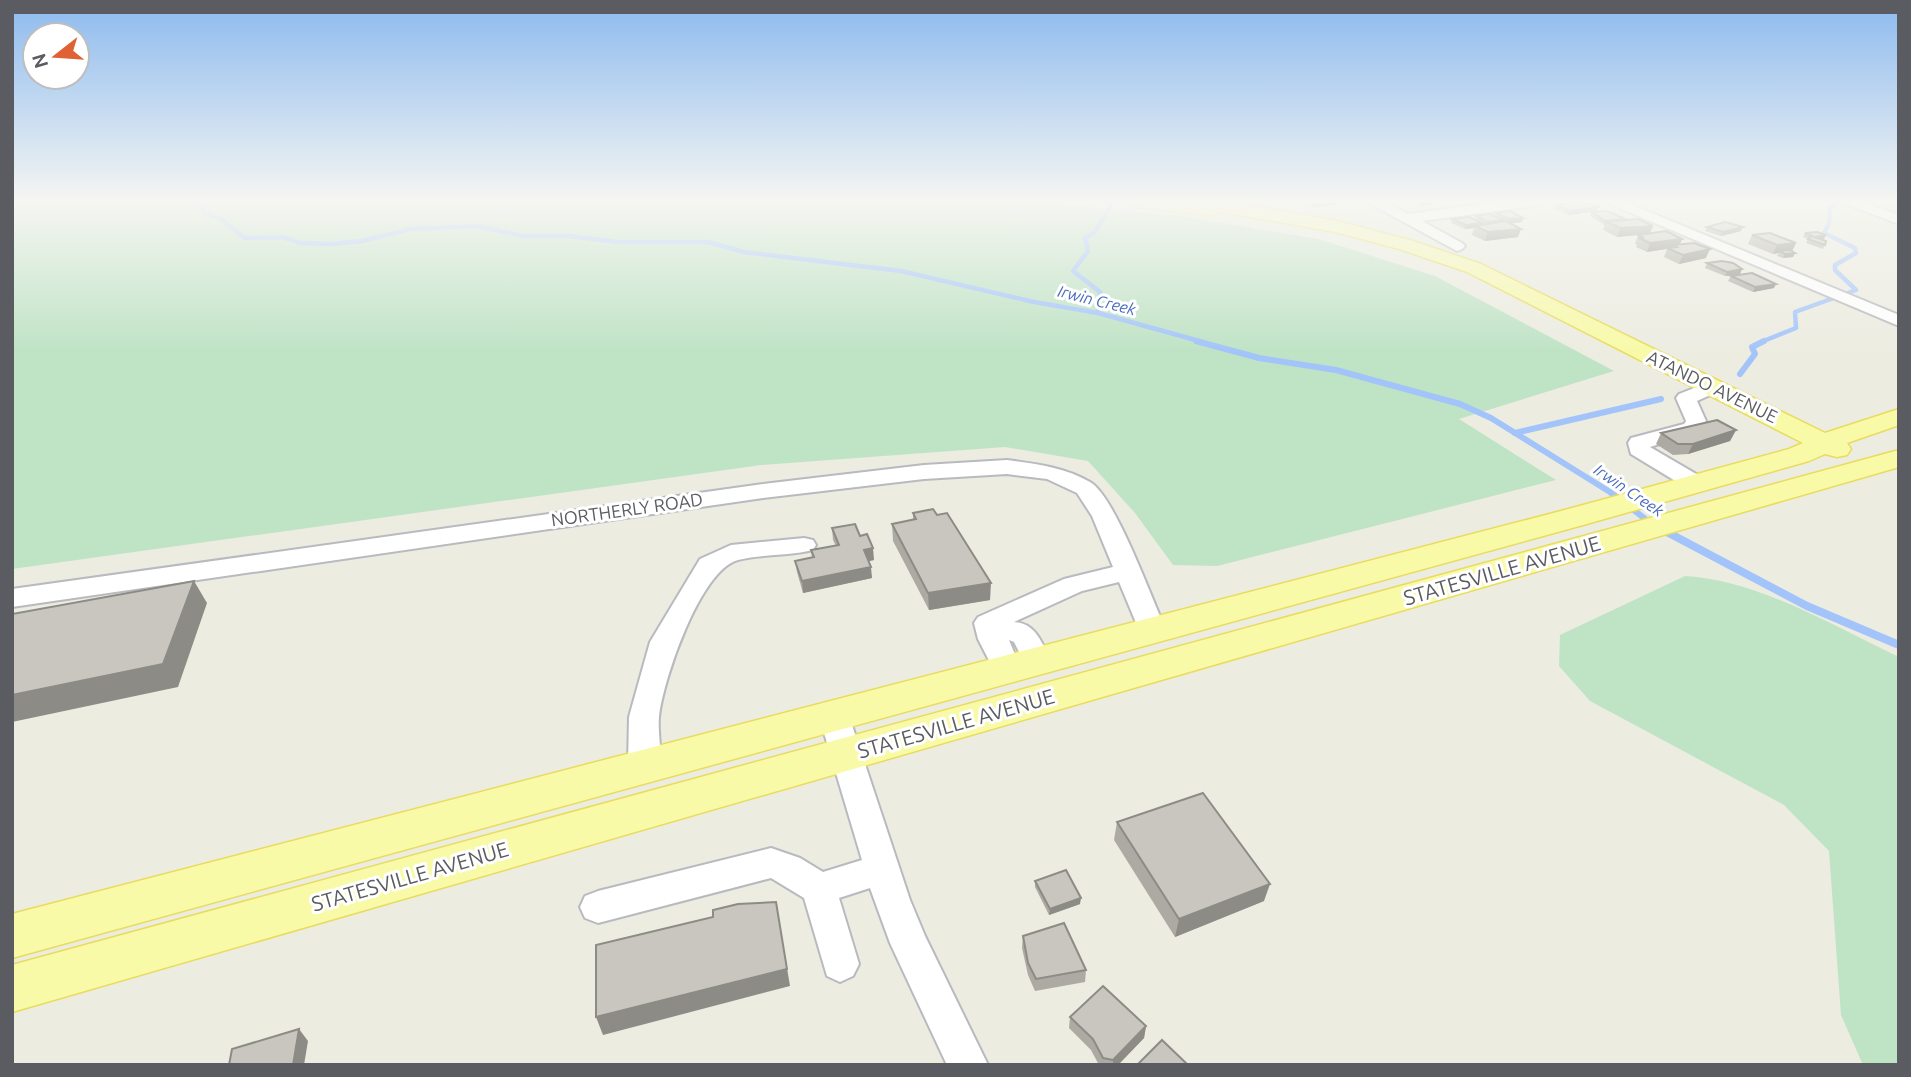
<svg xmlns="http://www.w3.org/2000/svg" width="1911" height="1077" font-family="Ubuntu,sans-serif">
  <style>
    .green { fill: #bfe3c5 }
    .lines { fill: none; stroke-linecap: round; stroke-linejoin: round }
    .stream-far2 { stroke: #a3c4fa; stroke-width: 4.5 }
    .stream-far1 { stroke: #a3c4fa; stroke-width: 6 }
    .stream { stroke: #a3c4fa; stroke-width: 8 }
    .minor-casing { stroke: #b9babf; stroke-width: 4 }
    .major-casing { stroke: #e9dc5d; stroke-width: 3 }
    .minor { fill: #fff; fill-rule: evenodd }
    .major { fill: #f8faa8; fill-rule: evenodd }
    .wall { fill: #acaaa3 }
    .shaded-wall { fill: #8c8b85 }
    .building { fill: #c8c6be; stroke: #8c8b85; stroke-width: 2 }
    .labels { text-anchor: middle; stroke-width: 6; stroke-linejoin: round; paint-order: stroke }
    .far-water-label { font-size: 16px; font-style: italic; fill: #486bbc; stroke: #fff }
    .street-label { font-size: 18px; fill: #5a5c61; stroke: #fff }
    .near-street-label { font-size: 21px; fill: #5a5c61; stroke: #fff }
  </style>
  <rect width="100%" height="100%" fill="#ecece1"/>
  <g class="green">
    <path d="M12,202H1037L1188,217L1319,239L1435,276L1614,371L1459,419L1556,480L1217,566L1173,565L1135,513L1088,461L1005,447L761,465L12,569Z"/>
    <path d="M1685,576C1758,580 1833,626 1899,657V1065H1863L1841,1015L1829,851L1784,805L1590,701L1559,666L1560,635Z"/>
  </g>
  <g class="lines">
    <g class="stream-far2">
      <path d="M201,202L205,205L203,212L221,219L245,238L283,237L300,243L331,244L362,241L410,229L476,226L524,236H568L618,242H708L744,252L901,271L1034,302L1098,313L1203,342"/>
      <path d="M1098,313L1100,292L1073,271L1088,251L1085,238L1095,232L1110,206"/>
      <path d="M1761,342L1796,328L1795,312L1856,290L1835,270V265L1856,253L1855,248L1824,233L1829,224L1830,208L1838,202"/>
    </g>
    <g class="stream-far1">
      <path d="M1196,341L1259,358L1336,370L1460,404L1491,418L1610,492L1652,524"/>
      <path d="M1740,374L1755,354L1752,347L1764,341"/>
      <path d="M1515,433L1661,399"/>
    </g>
    <path class="stream" d="M1663,530L1807,606L1899,645"/>
    <defs>
      <g id="minor">
        <path d="M1367,202H1385L1408,214L1498,202H1540L1533,206L1422,221L1462,243L1465,246L1462,249L1457,251Z"/>
        <path d="M1605,202H1625L1899,315V326Z"/>
        <path d="M1840,202H1862L1899,215V224Z"/>
        <path d="M1712,381L1719,383L1722,387L1719,391L1697,401L1706,421L1698,432L1650,447L1703,478L1706,483L1703,488H1687L1631,454L1628,443L1631,438L1684,424L1686,421L1676,398L1679,394Z"/>
        <path d="M1007,460C1036,464 1064,467 1090,482C1115,496 1152,600 1166,630L1162,637L1152,639L1142,637L1119,582L1082,591L1014,622C1036,623 1042,643 1051,661L1047,668L1037,671L1027,668L1014,642L1009,640L1021,669L1017,676L1007,679L997,676L978,639L974,623L978,617L1064,579L1113,567L1092,516L1077,493L1047,479L1007,474L924,479L763,498L12,607V589L763,484L924,465Z"/>
        <path d="M804,538L813,540L816,545L813,550C789,556 762,554 738,560C700,570 663,680 659,717C657,736 665,757 655,775L644,778L633,775L628,766L629,717L650,642L700,559L731,545Z"/>
        <path d="M834,705L845,708L849,716L910,900L925,936L988,1065H947L890,943L870,888L839,898L859,964L853,976L840,982L827,976L804,898L771,878L598,923L585,918L580,907L585,896L598,891L771,848L800,858L823,872L862,860L819,716L823,708Z"/>
      </g>
      <g id="major">
        <path d="M1128,202H1233L1337,221L1413,241L1481,264L1825,433L1899,409V425L1847,443L1851,449L1847,455L1837,457L1825,454L1809,461L1583,525L12,958V914L1561,511L1789,449L1803,443L1467,272L1399,249L1335,232L1221,212L1213,215L1137,207Z"/>
        <path d="M1899,450V467L12,1012V965Z"/>
      </g>
    </defs>
    <use href="#minor" class="minor-casing"/>
    <use href="#major" class="major-casing"/>
    <use href="#minor" class="minor"/>
    <use href="#major" class="major"/>
  </g>
  <g class="wall">
    <path d="M1304,202H1342V204L1312,207Z"/>
    <path d="M1895,202H1899V208L1893,206Z"/>
    <path d="M1556,205L1596,211L1568,215L1555,209Z"/>
    <path d="M1592,212L1624,220L1653,226L1650,234L1680,245L1706,258L1679,264L1664,257L1667,249L1647,252L1636,247L1637,244H1635L1638,235L1644,234L1617,237L1603,230L1605,225H1604L1590,216Z"/>
    <path d="M1496,213L1522,222L1510,223L1518,237L1485,241L1472,235L1474,228L1465,229L1451,223L1452,219L1475,220L1476,216H1495Z"/>
    <path d="M1707,227L1741,231L1721,236L1705,231Z"/>
    <path d="M1805,233L1824,239L1821,240L1826,241L1823,249L1806,243L1808,239L1803,237Z"/>
    <path d="M1752,235L1796,243L1792,251L1795,253L1793,257L1783,258L1777,256L1779,253L1773,254L1748,244Z"/>
    <path d="M1707,263L1742,269L1740,274L1725,276L1705,268Z"/>
    <path d="M1731,276L1774,288L1753,292L1728,281Z"/>
    <path d="M1736,430L1730,441L1688,454L1673,455L1656,444L1661,433Z"/>
    <path d="M913,513L990,600L929,610L893,541L892,524L913,520Z"/>
    <path d="M832,528L860,536L874,560L868,561L872,578L803,593L797,572L795,561L812,558L811,550L836,546L833,540Z"/>
    <path d="M1117,822L1264,901L1175,937L1114,840Z"/>
    <path d="M1035,881L1080,904L1049,915L1035,887Z"/>
    <path d="M1023,936L1086,970L1085,982L1035,991L1028,975L1022,948Z"/>
    <path d="M1070,1017L1146,1026L1144,1038L1118,1065H1099L1091,1050L1069,1028Z"/>
  </g>
  <g class="shaded-wall">
    <path d="M1318,202H1342V204L1312,207L1313,203Z"/>
    <path d="M1420,202H1434V204L1419,206Z"/>
    <path d="M1785,202H1800L1784,205Z"/>
    <path d="M1598,207L1596,211L1568,215L1570,211Z"/>
    <path d="M1523,218L1522,222L1507,224L1509,219Z"/>
    <path d="M1625,219L1623,223L1606,222L1605,225H1604L1605,221Z"/>
    <path d="M1482,223L1480,227L1475,226L1474,228L1465,229L1466,225Z"/>
    <path d="M1653,226L1649,234L1617,237L1621,228Z"/>
    <path d="M1743,227L1741,231L1721,236L1723,232Z"/>
    <path d="M1521,229L1518,237L1485,241L1488,232Z"/>
    <path d="M1826,235L1824,239L1812,241L1814,237Z"/>
    <path d="M1682,239L1679,247L1674,245L1672,248L1647,252L1650,243Z"/>
    <path d="M1796,243L1792,251H1779V253L1773,254L1777,245Z"/>
    <path d="M1710,249L1706,258L1679,264L1683,255Z"/>
    <path d="M1795,253L1793,257L1783,258L1785,254Z"/>
    <path d="M1742,269L1740,274L1725,276L1727,272Z"/>
    <path d="M1776,284L1774,288L1753,292L1755,287Z"/>
    <path d="M1736,430L1730,441L1688,454L1693,444Z"/>
    <path d="M873,548L874,560L865,562L864,550Z"/>
    <path d="M871,567L872,578L803,593L802,581Z"/>
    <path d="M194,581L207,603L178,687L12,722V695Z"/>
    <path d="M991,583L990,600L929,610L928,593Z"/>
    <path d="M1270,884L1264,901L1175,937L1179,919Z"/>
    <path d="M1081,898L1080,904L1049,915L1050,909Z"/>
    <path d="M776,902L790,986L603,1035L596,1017Z"/>
    <path d="M1146,1026L1144,1038L1118,1065H1113V1060Z"/>
    <path d="M299,1029L308,1041L304,1065H293Z"/>
  </g>
  <g class="building">
    <path d="M1572,202H1588L1598,207L1570,211L1556,205Z"/>
    <path d="M1510,211L1523,218L1509,219L1496,213Z"/>
    <path d="M1607,211L1625,219L1605,221L1592,212Z"/>
    <path d="M1490,214L1503,220L1488,222L1476,216Z"/>
    <path d="M1469,217L1482,223L1466,225L1452,219Z"/>
    <path d="M1638,219L1653,226L1621,228L1606,222Z"/>
    <path d="M1506,221L1521,229L1488,232L1475,226Z"/>
    <path d="M1725,222L1743,227L1723,232L1707,227Z"/>
    <path d="M1666,231L1682,239L1650,243L1639,238H1644L1638,235Z"/>
    <path d="M1817,232L1826,235L1814,237L1805,233Z"/>
    <path d="M1770,233L1796,243L1777,245L1752,235Z"/>
    <path d="M1811,236L1826,241L1825,245L1808,239Z"/>
    <path d="M1694,243L1710,249L1683,255L1667,248L1677,247L1674,245Z"/>
    <path d="M1790,250L1795,253L1785,254L1779,251Z"/>
    <path d="M1722,261L1733,263L1742,269L1727,272L1707,263Z"/>
    <path d="M1752,273L1776,284L1755,287L1731,276Z"/>
    <path d="M1717,420L1736,430L1693,444H1678L1661,433Z"/>
    <path d="M933,509L937,515L947,513L991,583L928,593L892,524L916,519L913,513Z"/>
    <path d="M855,524L860,536L867,534L873,548L864,550L871,567L802,581L795,561L814,557L811,550L839,545L832,528Z"/>
    <path d="M194,581L163,664L12,695V614Z"/>
    <path d="M1203,793L1270,884L1179,919L1117,822Z"/>
    <path d="M1066,870L1081,898L1050,909L1035,881Z"/>
    <path d="M776,902L787,969L596,1017V945L713,917V910L738,904Z"/>
    <path d="M1064,923L1086,970L1036,979L1028,963L1023,936Z"/>
    <path d="M1103,986L1146,1026L1113,1060L1103,1058L1093,1039L1070,1017Z"/>
    <path d="M299,1029L293,1065H229L232,1049Z"/>
    <path d="M1162,1040L1188,1065H1137Z"/>
  </g>
  <linearGradient id="sky" x2="0" y2="1"><stop stop-color="#8cbaef"/><stop offset="0.57" stop-color="#f6f6f2"/><stop offset="1" stop-color="#f6f6f2" stop-opacity="0"/></linearGradient>
  <rect width="1911" height="353" fill="url(#sky)"/>
  <g class="labels">
    <g class="far-water-label">
      <text transform="translate(1097 300) rotate(14)" y="6">Irwin Creek</text>
      <text transform="translate(1629 490) rotate(34)" y="6">Irwin Creek</text>
    </g>
    <g class="street-label">
      <text transform="translate(1712 387) rotate(26)" y="6">ATANDO AVENUE</text>
      <text transform="translate(627 510) rotate(-8)" y="6">NORTHERLY ROAD</text>
    </g>
    <g class="near-street-label">
      <text transform="translate(1502 571) rotate(-16)" y="7">STATESVILLE AVENUE</text>
      <text transform="translate(956 724) rotate(-16)" y="7">STATESVILLE AVENUE</text>
      <text transform="translate(410 877) rotate(-16)" y="7">STATESVILLE AVENUE</text>
    </g>
  </g>
  <rect width="1911" height="1077" fill="none" stroke="#5a5c61" stroke-width="28"/>
  <g transform="translate(56 56) rotate(253)"><circle r="33" fill="#ffffff" stroke="#bdbec0" stroke-width="2"/>
  <path d="M0-5L12 26L0 18L-12 26Z" fill="#df6134"/>
  <text y="-10" font-size="19" font-weight="bold" text-anchor="middle" fill="#5a5c61">N</text>
  </g>
</svg>
